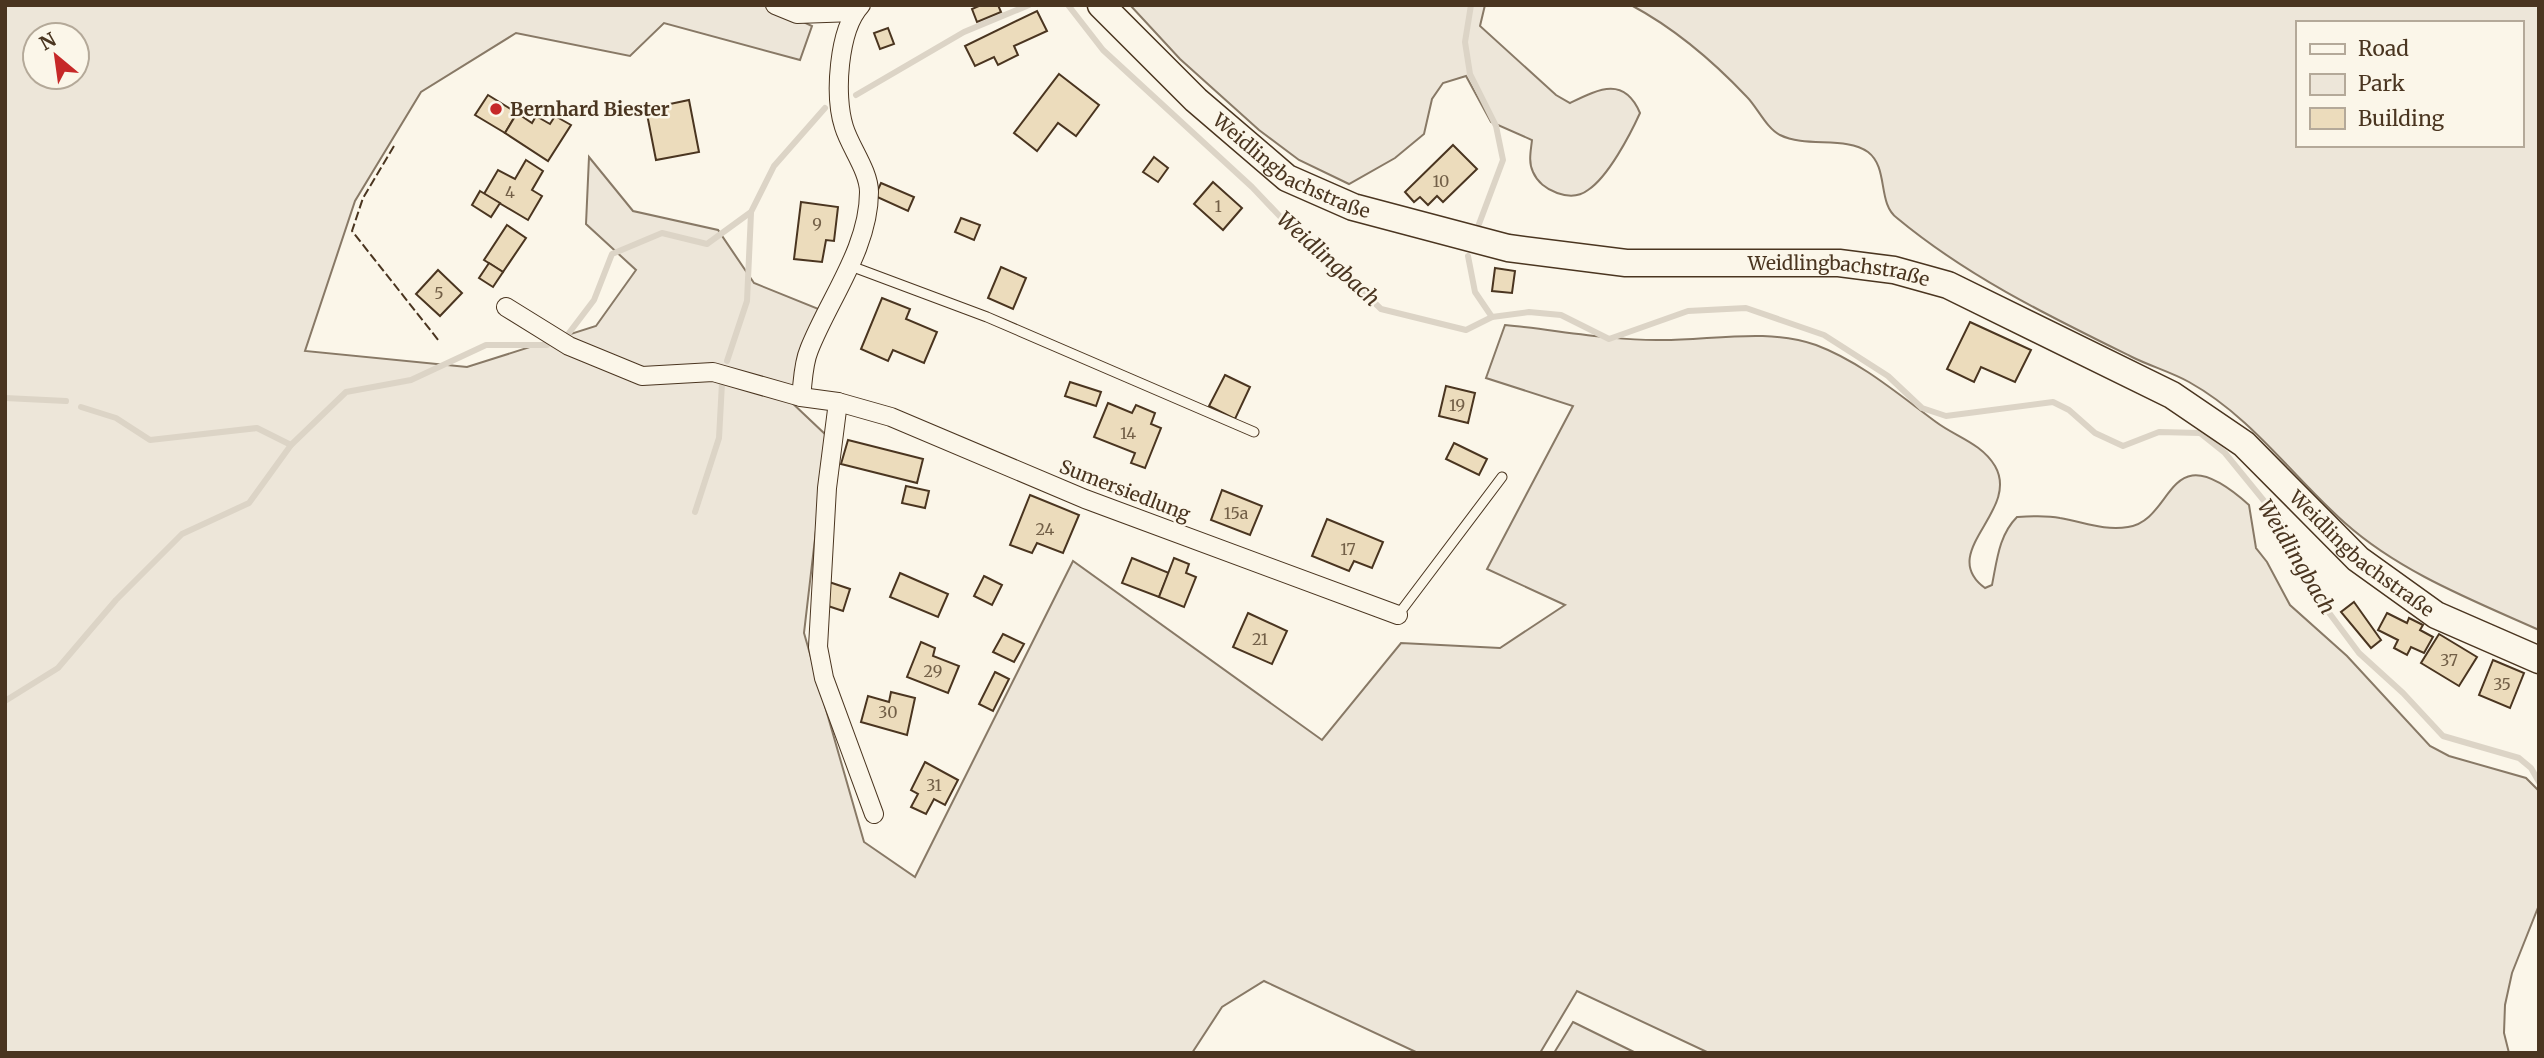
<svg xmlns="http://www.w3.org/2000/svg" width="2544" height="1058" font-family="Merriweather,serif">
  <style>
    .green { fill: #ede6d9; stroke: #887966; stroke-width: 2; fill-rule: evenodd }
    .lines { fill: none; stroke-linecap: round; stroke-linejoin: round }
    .stream { stroke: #dcd4c6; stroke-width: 6 }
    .building { fill: #ecdcbc; stroke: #4a3520; stroke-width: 2 }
    .lane-casing { stroke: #4a3520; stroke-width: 11 }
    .street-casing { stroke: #4a3520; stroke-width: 20 }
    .secondary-casing { stroke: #4a3520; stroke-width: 29 }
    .lane { stroke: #fbf6e9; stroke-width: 9 }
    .street { stroke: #fbf6e9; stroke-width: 18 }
    .secondary { stroke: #fbf6e9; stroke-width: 26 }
    .fence { stroke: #4a3520; stroke-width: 2; stroke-dasharray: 9 3.5; stroke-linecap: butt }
    .poi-dot { fill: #c62828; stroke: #fbf6e9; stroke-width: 2.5 }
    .labels { text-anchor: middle; stroke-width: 5; stroke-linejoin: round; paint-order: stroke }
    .number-label { font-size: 16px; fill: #725f47 }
    .poi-label { font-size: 19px; font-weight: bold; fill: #4a3520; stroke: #fbf6e9; text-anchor: start }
    .street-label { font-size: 19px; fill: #4a3520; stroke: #fbf6e9 }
    .water-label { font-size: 21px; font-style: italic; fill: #4a3520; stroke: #fbf6e9 }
  </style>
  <rect width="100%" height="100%" fill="#fbf6e9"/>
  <g class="green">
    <path d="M5,5H767L812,26L800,60L664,23L630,56L516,33L421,92L355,201L305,351L467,367L596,326L636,270L586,224L589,157L633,211L718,230L754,283L821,310L789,400L827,436L804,633L864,842L915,877L1073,561L1322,740L1401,643L1500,648L1565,605L1487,569L1573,406L1486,378L1505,325C1557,330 1611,341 1663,340C1712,340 1769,328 1816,345C1861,362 1898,394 1936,422C1956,437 1981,443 1995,466C2021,511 1936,552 1985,588L1992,585C1997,560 1999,535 2017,517C2032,516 2046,515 2060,518C2084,522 2104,531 2128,527C2176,520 2165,430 2249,505L2256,548L2267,562L2290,605L2347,656L2430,746L2449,756L2526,778L2539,791V905L2512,973L2505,1005L2504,1033L2509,1053H1709L1577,991L1540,1053H1418L1264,981L1222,1007L1192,1053H5ZM35,35H77V77H35Z"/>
    <path d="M1130,5H1485L1480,26L1556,95L1570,103C1599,89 1624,76 1640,113C1630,135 1608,177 1588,190C1571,203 1541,191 1533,172C1528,162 1531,150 1532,140L1491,122L1466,76L1443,83L1432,99L1424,134L1395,158L1349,184L1299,160L1259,130L1180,59Z"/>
    <path d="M1631,5H2539V630C2472,600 2400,572 2345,523C2292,476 2252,417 2189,382C2171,372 2150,366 2132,357C2049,316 1968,277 1897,218C1877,203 1889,168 1868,152C1846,136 1806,148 1780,135C1767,129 1757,107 1747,97C1713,61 1674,28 1631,5ZM2297,23H2521V145H2297Z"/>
    <path d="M1573,1022L1636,1053H1554Z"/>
  </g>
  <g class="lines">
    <g class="stream">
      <path d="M1068,5L1103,50L1252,187L1309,247L1336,266L1381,309L1466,330L1492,317L1529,312L1561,315L1609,339L1688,311L1746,308L1824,335L1888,376L1922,408L1946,416L2053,402L2069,410L2095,433L2123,446L2159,432L2200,433L2225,453L2278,518L2324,606L2359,653L2403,693L2443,736L2519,758L2531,768L2539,782"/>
      <path d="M1471,5L1465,42L1470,74L1496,126L1503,160L1479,224"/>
      <path d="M856,95L964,32L1029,5"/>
      <path d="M1468,256L1475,292L1492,317"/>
      <path d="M569,333L594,300L612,254L662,233L707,244L751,212L774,166L825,108"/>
      <path d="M727,361L747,301L751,213"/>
      <path d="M5,398L66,401"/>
      <path d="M81,407L116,418L150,440L257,428L291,445"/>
      <path d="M695,512L719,438L722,383"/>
      <path d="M5,701L58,668L116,600L182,534L249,503L291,445L346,392L411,380L486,345H547"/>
    </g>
  </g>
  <g class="building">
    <path d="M981,5H998L1001,12L977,22L972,9Z"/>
    <path d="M1037,11L1047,31L1014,46L1018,55L998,65L994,57L975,66L965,46Z"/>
    <path d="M888,28L894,44L880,49L874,33Z"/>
    <path d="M1059,74L1099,105L1076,136L1058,123L1037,151L1014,133Z"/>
    <path d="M488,95L517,113L505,133L475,115Z"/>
    <path d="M689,100L699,152L656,160L646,109Z"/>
    <path d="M517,113L532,123L536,116L550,124L555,116L571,125L548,161L505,133Z"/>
    <path d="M1453,145L1477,169L1443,202L1437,196L1428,205L1420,197L1414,202L1405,192Z"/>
    <path d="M1154,157L1168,168L1158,182L1143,172Z"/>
    <path d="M526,160L543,171L532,190L542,196L528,220L484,194L498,170L515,179Z"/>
    <path d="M1213,182L1242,208L1223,230L1194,204Z"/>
    <path d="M881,183L914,197L908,211L875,196Z"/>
    <path d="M480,191L500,203L491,217L472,205Z"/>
    <path d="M801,202L838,207L834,241L826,240L822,262L794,259Z"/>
    <path d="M961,218L980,225L974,240L955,232Z"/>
    <path d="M507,225L526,238L503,272L484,260Z"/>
    <path d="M489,263L503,272L493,287L479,278Z"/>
    <path d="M1001,267L1026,278L1013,309L988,298Z"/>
    <path d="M1495,268L1515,271L1512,293L1492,291Z"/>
    <path d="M438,270L462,293L440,316L416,294Z"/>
    <path d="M882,298L910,309L906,319L937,332L924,363L893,350L888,361L861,349Z"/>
    <path d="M1970,322L2031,350L2015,382L1981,367L1974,382L1947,369Z"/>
    <path d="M1225,375L1250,387L1235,419L1209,406Z"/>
    <path d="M1070,382L1101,392L1096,406L1065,396Z"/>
    <path d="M1446,386L1475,393L1468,423L1439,416Z"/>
    <path d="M1108,403L1132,413L1136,405L1155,413L1151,424L1161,428L1145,468L1131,463L1135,453L1094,437Z"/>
    <path d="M848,440L923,459L917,483L841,464Z"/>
    <path d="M1454,443L1487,459L1479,475L1446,459Z"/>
    <path d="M906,486L929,491L925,508L902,503Z"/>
    <path d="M1222,490L1262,506L1250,535L1211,520Z"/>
    <path d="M1030,495L1079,515L1063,553L1037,543L1032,553L1010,545Z"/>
    <path d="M1327,519L1383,542L1372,568L1354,561L1349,571L1312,556Z"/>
    <path d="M1132,558L1169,573L1159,597L1122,583Z"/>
    <path d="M1174,558L1189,564L1186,573L1196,577L1184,607L1159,597Z"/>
    <path d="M900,573L948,594L938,617L890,597Z"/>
    <path d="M984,576L1002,585L992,605L974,596Z"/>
    <path d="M829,582L850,589L843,611L822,604Z"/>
    <path d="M2354,602L2381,640L2371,648L2341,612Z"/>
    <path d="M1248,613L1287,631L1272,664L1233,647Z"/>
    <path d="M2387,613L2407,623L2409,618L2423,625L2420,630L2433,637L2424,653L2411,647L2407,655L2394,648L2398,640L2378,630Z"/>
    <path d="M1003,634L1024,644L1014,662L993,652Z"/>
    <path d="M2439,634L2477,657L2459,686L2421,663Z"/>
    <path d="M921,642L935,648L933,656L959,666L948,693L907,677Z"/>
    <path d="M2493,660L2524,673L2510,708L2479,695Z"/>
    <path d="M995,672L1009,679L993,711L979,704Z"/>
    <path d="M891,692L915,698L907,735L861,722L868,696L889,702Z"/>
    <path d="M925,762L958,780L945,805L934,799L926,814L911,807L918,794L911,790Z"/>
  </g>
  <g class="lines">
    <defs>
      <g id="lane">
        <path d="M848,265L987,317L1254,432"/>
        <path d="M1398,615L1502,477"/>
      </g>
      <g id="street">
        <path d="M775,5L797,14L855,12"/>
        <path d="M506,307L569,346L642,376L713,372L801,397L838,402L891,417L1085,499L1398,615"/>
        <path d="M801,397C803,382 803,364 809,350C829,299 869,248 869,192C869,171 850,147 844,127C834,96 838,30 861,5"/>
        <path d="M838,402L827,488L818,647L824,678L874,814"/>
      </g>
      <g id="secondary">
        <path id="s1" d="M1101,5L1196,100L1287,178L1353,207L1508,248L1626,263H1839L1894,270L1948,285L2172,395L2244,444L2358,559L2436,615L2539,660"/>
      </g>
    </defs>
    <use href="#lane" class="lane-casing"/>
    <use href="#street" class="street-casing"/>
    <use href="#secondary" class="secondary-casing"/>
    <use href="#lane" class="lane"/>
    <use href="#street" class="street"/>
    <use href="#secondary" class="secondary"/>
    <path class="fence" d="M394,146L363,198L352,231L439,341"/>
  </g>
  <circle class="poi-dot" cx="496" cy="109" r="7"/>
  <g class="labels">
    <g class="number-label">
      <text x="1441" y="187">10</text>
      <text x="510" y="198">4</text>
      <text x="1218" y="212">1</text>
      <text x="817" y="230">9</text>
      <text x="439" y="299">5</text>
      <text x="1457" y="411">19</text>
      <text x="1128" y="439">14</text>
      <text x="1236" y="519">15a</text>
      <text x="1045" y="535">24</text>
      <text x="1348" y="555">17</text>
      <text x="1260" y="645">21</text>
      <text x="2449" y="666">37</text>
      <text x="933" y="677">29</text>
      <text x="2502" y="690">35</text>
      <text x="888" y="718">30</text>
      <text x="934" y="791">31</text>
    </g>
    <g class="poi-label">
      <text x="510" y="116">Bernhard Biester</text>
    </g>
    <g class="street-label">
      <text dy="7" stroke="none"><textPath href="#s1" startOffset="252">Weidlingbachstraße</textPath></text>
      <text dy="7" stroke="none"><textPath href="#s1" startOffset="819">Weidlingbachstraße</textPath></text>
      <text transform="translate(1125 490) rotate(21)" y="7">Sumersiedlung</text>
      <text dy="7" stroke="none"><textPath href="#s1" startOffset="1428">Weidlingbachstraße</textPath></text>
    </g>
    <g class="water-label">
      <text transform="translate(1328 259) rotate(42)" y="7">Weidlingbach</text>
      <text transform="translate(2296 557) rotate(59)" y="7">Weidlingbach</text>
    </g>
  </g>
  <rect width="2544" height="1058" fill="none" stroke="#4a3520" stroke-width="14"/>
  <rect x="2296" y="21" width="228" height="126" fill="#fbf6e9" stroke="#b4a999" stroke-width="2"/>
  <rect x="2310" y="44" width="35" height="10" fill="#fbf6e9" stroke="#b4a999" stroke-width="2"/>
  <text x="2358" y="56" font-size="21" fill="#4a3520">Road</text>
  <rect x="2310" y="74" width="35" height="21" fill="#ede6d9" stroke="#b4a999" stroke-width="2"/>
  <text x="2358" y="91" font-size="21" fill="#4a3520">Park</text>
  <rect x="2310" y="108" width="35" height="21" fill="#ecdcbc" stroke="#b4a999" stroke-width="2"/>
  <text x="2358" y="126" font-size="21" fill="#4a3520">Building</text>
  <g transform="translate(56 56) rotate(331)"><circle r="33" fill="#fbf6e9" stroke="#b4a999" stroke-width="2"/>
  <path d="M0-5L12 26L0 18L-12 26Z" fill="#c62828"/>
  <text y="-10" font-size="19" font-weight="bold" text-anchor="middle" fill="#4a3520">N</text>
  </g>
</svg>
